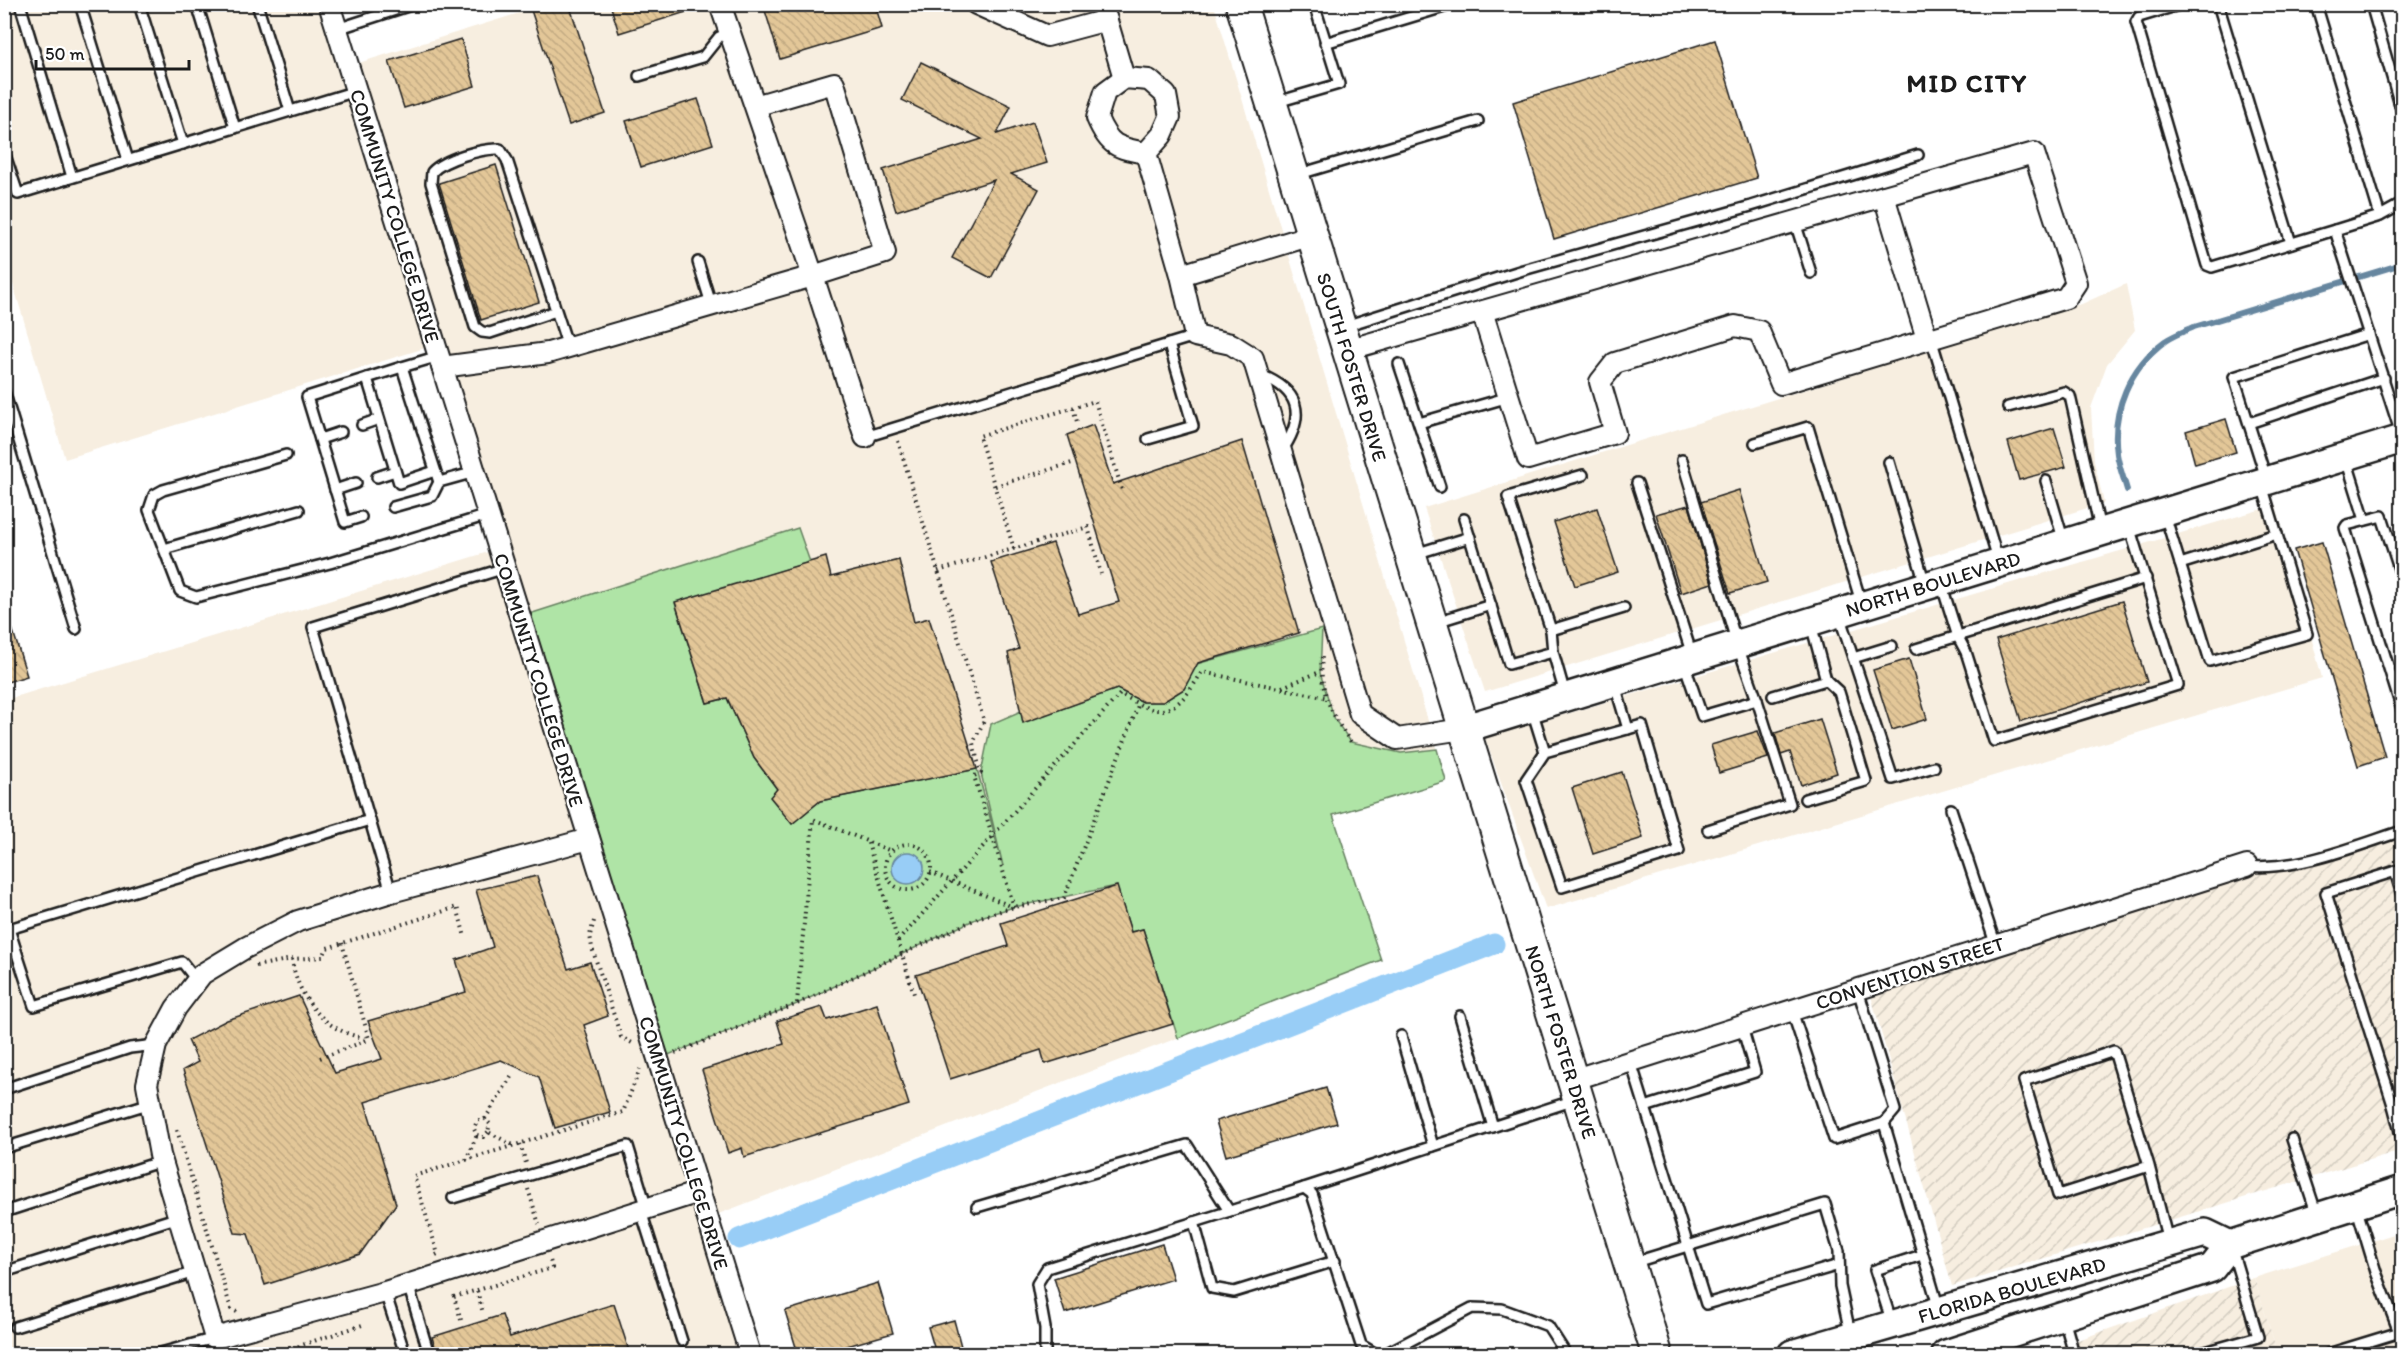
<svg xmlns="http://www.w3.org/2000/svg" width="2407" height="1359" font-family="Itim,sans-serif">
  <style>
    .built { fill: #f7eee0 }
    .industrial { fill: url(#industrial-furrows) }
    .grass { fill: #afe4a6; stroke: #668061; stroke-width: 1.5 }
    .water { fill: #98cdf6; stroke: #66869f; stroke-width: 1.5 }
    .lines { fill: none; stroke-linecap: round; stroke-linejoin: round }
    .stream { stroke: #66869f; stroke-width: 6 }
    .canal { stroke: #98cdf6; stroke-width: 21 }
    .building { fill: url(#building-back-hatch); stroke: #1c1c1c; stroke-width: 1.5 }
    .lane-casing { stroke: #1c1c1c; stroke-width: 14 }
    .street-casing { stroke: #1c1c1c; stroke-width: 24 }
    .secondary-casing { stroke: #1c1c1c; stroke-width: 32 }
    .primary-casing { stroke: #1c1c1c; stroke-width: 34 }
    .path { stroke: #1c1c1c; stroke-width: 4; stroke-dasharray: 1.5 4.5; stroke-linecap: butt }
    .lane { stroke: #fff; stroke-width: 9 }
    .street { stroke: #fff; stroke-width: 20 }
    .secondary { stroke: #fff; stroke-width: 27 }
    .primary { stroke: #fff; stroke-width: 30 }
    .labels { text-anchor: middle; stroke-width: 4.5; stroke-linejoin: round; paint-order: stroke }
    .street-label { font-size: 20px; fill: #1c1c1c; stroke: #fff }
    .district-label { font-size: 26px; font-weight: bold; letter-spacing: 1.5px; fill: #1c1c1c; stroke: #fff }
  </style>
  <defs>
    <pattern id="industrial-furrows" width="10" height="10" patternUnits="userSpaceOnUse" patternTransform="scale(1.5)"><rect width="10" height="10" fill="#f7eee0"/><path d="M-1 1l2-2M0 10L10 0M9 11l2-2" fill="none" stroke="#d3ccc0"/></pattern>
    <pattern id="building-back-hatch" width="6" height="6" patternUnits="userSpaceOnUse" patternTransform="scale(1.5)"><rect width="6" height="6" fill="#e3c798"/><path d="M-1 5l2 2M0 0l6 6M5-1l2 2" fill="none" stroke="#c2aa82"/></pattern>
  </defs>
  <rect width="100%" height="100%" fill="#fff"/>
  <filter id="ink" filterUnits="userSpaceOnUse"><feTurbulence type="fractalNoise" baseFrequency=".0167" numOctaves="2"/><feDisplacementMap in="SourceGraphic" scale="12" xChannelSelector="R" yChannelSelector="G"/><feConvolveMatrix kernelMatrix="1 2 1 2 8 2 1 2 1" color-interpolation-filters="sRGB"/></filter>
  <g filter="url(#ink)">
    <g class="built">
      <path d="M5,5H329L349,66L545,5H1214L1446,781L1333,815L1381,960L708,1218L750,1354H5V700L498,549L435,345L65,459L5,257Z"/>
      <path d="M2126,284L2135,330L2107,364L2091,408L2094,461L2104,503L1485,692L1424,508L2084,303Z"/>
      <path d="M2276,505L2322,678L1546,909L1485,738Z"/>
      <path d="M2397,1233L2402,1251V1354H2278L2254,1278Z"/>
    </g>
    <g class="industrial">
      <path d="M2402,824V1150L1952,1286L1871,996Z"/>
      <path d="M2254,1278L2278,1354H2038Z"/>
    </g>
    <path class="grass" d="M798,528L810,562L675,603L707,703L727,698L754,758L777,789L771,797L792,824L820,801L977,769L1003,866L981,773L991,724L1021,711L1024,722L1117,689L1143,702H1163L1184,689L1193,665L1322,629L1320,673L1335,720L1351,742L1401,753L1437,749L1446,781L1333,815L1381,960L1178,1038L1143,929L1131,932L1116,886L1014,907L980,917L797,1004L658,1059L520,617Z"/>
    <circle class="water" cx="908" cy="868" r="16"/>
    <g class="lines">
      <path class="stream" d="M2127,490C2124,479 2119,467 2117,454C2111,410 2130,367 2165,341C2174,335 2185,331 2194,327L2402,264"/>
      <path class="canal" d="M739,1239L1494,944"/>
    </g>
    <g class="building">
      <path d="M529,4H569L605,113L569,125Z"/>
      <path d="M610,4H699V8L619,33Z"/>
      <path d="M763,4H875L882,28L780,59Z"/>
      <path d="M461,39L475,86L404,108L389,61Z"/>
      <path d="M1715,40L1757,178L1554,239L1513,102Z"/>
      <path d="M921,62L1011,106L997,134L1033,122L1047,163L1011,174L1039,189L991,278L952,258L994,180L896,211L883,170L982,139L902,100Z"/>
      <path d="M698,99L713,144L641,167L626,121Z"/>
      <path d="M496,165L539,302L481,320L439,183Z"/>
      <path d="M2226,419L2236,452L2195,464L2186,431Z"/>
      <path d="M1093,425L1113,484L1242,441L1299,633L1198,663L1184,689L1163,702H1143L1117,689L1023,723L1008,653L1019,649L991,562L1053,543L1078,614L1119,602L1067,435Z"/>
      <path d="M2054,428L2066,467L2019,480L2008,442Z"/>
      <path d="M1739,490L1767,582L1730,593L1701,502Z"/>
      <path d="M1689,505L1712,583L1681,593L1656,514Z"/>
      <path d="M1597,508L1618,572L1575,586L1554,522Z"/>
      <path d="M2322,542L2385,757L2358,766L2294,550Z"/>
      <path d="M826,557L831,577L899,560L914,622L929,618L977,769L820,801L792,824L770,797L777,789L754,758L727,698L707,703L675,602Z"/>
      <path d="M2122,601L2147,682L2021,721L1996,640Z"/>
      <path d="M8,615L27,676L4,683V616Z"/>
      <path d="M1909,659L1927,719L1892,730L1873,670Z"/>
      <path d="M1820,719L1837,773L1801,785L1790,752L1781,755L1775,733Z"/>
      <path d="M1758,731L1768,758L1719,773L1711,745Z"/>
      <path d="M1622,772L1643,838L1593,854L1572,788Z"/>
      <path d="M537,876L568,969L590,962L608,1016L584,1025L610,1112L555,1128L539,1077L501,1060L365,1102L396,1204L360,1254L265,1285L248,1234L235,1233L183,1070L198,1062L188,1040L227,1020L299,996L335,1073L382,1059L368,1021L466,992L456,960L493,947L476,890Z"/>
      <path d="M1117,886L1131,932L1143,929L1173,1024L1045,1064L1041,1050L950,1079L916,975L1008,946L1001,923Z"/>
      <path d="M877,1004L909,1105L744,1157L742,1148L728,1153L702,1070L784,1044L777,1021L822,1007L827,1020Z"/>
      <path d="M1326,1088L1337,1123L1226,1156L1216,1121Z"/>
      <path d="M1162,1244L1173,1279L1065,1313L1054,1278Z"/>
      <path d="M878,1283L893,1333L819,1354H798L785,1311Z"/>
      <path d="M614,1304L630,1354H437L432,1337L502,1315L510,1337Z"/>
      <path d="M954,1320L963,1354H936L928,1327Z"/>
    </g>
    <g class="lines">
      <defs>
        <g id="lane">
          <path d="M20,4L72,177"/>
          <path d="M80,4L128,160"/>
          <path d="M139,4L183,144"/>
          <path d="M197,4L235,128"/>
          <path d="M257,4L290,111"/>
          <path d="M2182,4L2139,17L2136,22L2207,265L2212,267L2335,230"/>
          <path d="M2218,4L2291,243"/>
          <path d="M2316,4L2380,216"/>
          <path d="M2371,4L2402,112"/>
          <path d="M337,29L414,4"/>
          <path d="M1325,43L1454,4"/>
          <path d="M639,76L703,57L719,37L730,32"/>
          <path d="M1277,102L1339,84L1314,4"/>
          <path d="M4,152L18,194L356,91"/>
          <path d="M1296,175L1478,121"/>
          <path d="M2402,204L2380,216L2335,230L2402,437"/>
          <path d="M1795,222L1811,273"/>
          <path d="M698,262L712,307"/>
          <path d="M556,311L490,333L482,332L475,327L431,183L432,172C444,159 482,148 500,149L507,160L568,347"/>
          <path d="M1345,326L1523,270L1751,206L1918,155"/>
          <path d="M1931,338L1998,560"/>
          <path d="M439,356L402,367L439,482L475,472"/>
          <path d="M1399,364L1440,487"/>
          <path d="M402,367L367,378L399,483L435,471"/>
          <path d="M1258,374C1299,389 1307,414 1282,451"/>
          <path d="M4,391L76,629"/>
          <path d="M2008,407L2064,392L2070,396L2100,529"/>
          <path d="M1419,423L1509,397"/>
          <path d="M2249,423L2384,378"/>
          <path d="M362,425L379,419"/>
          <path d="M865,437L1195,336"/>
          <path d="M320,439L341,432"/>
          <path d="M1148,439L1193,426L1169,344"/>
          <path d="M1755,443L1808,427L1861,602"/>
          <path d="M286,455L163,490L154,495L149,510L180,591L196,597L330,563L488,515"/>
          <path d="M2346,459L2365,520"/>
          <path d="M1682,460L1737,644L1757,700L1702,716L1684,663"/>
          <path d="M1889,462L1925,584"/>
          <path d="M377,477L395,471"/>
          <path d="M2266,478L2234,377L2369,334"/>
          <path d="M2046,481L2064,542"/>
          <path d="M1637,483L1692,655"/>
          <path d="M335,490L356,483"/>
          <path d="M393,507L432,496L439,482"/>
          <path d="M2165,515L2210,661L2307,634L2262,485"/>
          <path d="M361,517L345,522L307,397L367,378"/>
          <path d="M1464,519L1509,664L1553,652L1565,694"/>
          <path d="M164,549L299,510"/>
          <path d="M1415,554L1470,537"/>
          <path d="M2180,564L2277,534"/>
          <path d="M2402,578L2382,516L2347,525L2345,528L2402,710"/>
          <path d="M1941,583L1958,637L1966,652L1994,741L2178,685L2129,526"/>
          <path d="M1839,615L1893,779L1934,767"/>
          <path d="M1436,622L1491,605"/>
          <path d="M1551,630L1508,497L1583,475"/>
          <path d="M1916,649L2146,578"/>
          <path d="M1553,652L1551,630L1624,608"/>
          <path d="M1853,658L1892,646"/>
          <path d="M1615,685L1628,729"/>
          <path d="M1773,696L1826,680L1811,624"/>
          <path d="M1532,710L1545,752L1526,780L1562,887L1679,851L1642,725L1545,752"/>
          <path d="M1805,799L1866,781L1839,692L1826,680"/>
          <path d="M1951,809L1996,946"/>
          <path d="M1708,830L1790,804L1757,700"/>
          <path d="M2247,866C2296,871 2356,846 2402,831"/>
          <path d="M2395,871L2402,895"/>
          <path d="M391,892L313,627L505,568"/>
          <path d="M197,981L182,962L34,1006L9,929L370,820"/>
          <path d="M1858,990L1895,1110L1884,1123"/>
          <path d="M1792,1011L1834,1139L1884,1123L1939,1309"/>
          <path d="M1460,1016L1493,1127"/>
          <path d="M1401,1036L1433,1146"/>
          <path d="M1631,1062L1706,1304L1839,1265"/>
          <path d="M4,1089L130,1048L156,1045"/>
          <path d="M2402,1102L2393,1105L2402,1139"/>
          <path d="M2393,1105L2326,893L2402,869"/>
          <path d="M1645,1107L1755,1072L1742,1027"/>
          <path d="M2292,1139L2317,1215"/>
          <path d="M4,1148L151,1103"/>
          <path d="M2149,1166L2058,1195L2024,1081L2114,1051L2149,1166L2168,1241"/>
          <path d="M1304,1188L1575,1100"/>
          <path d="M453,1198L628,1146L647,1209"/>
          <path d="M2356,1206L2376,1272L2402,1340"/>
          <path d="M977,1207L1187,1145L1229,1211"/>
          <path d="M641,1211L682,1341"/>
          <path d="M4,1212L162,1161"/>
          <path d="M1194,1222L1212,1288L1234,1292L1335,1261"/>
          <path d="M1632,1263L1825,1204L1839,1251L1840,1286L1850,1333"/>
          <path d="M4,1272L179,1217"/>
          <path d="M408,1284L429,1354"/>
          <path d="M385,1292L405,1354"/>
          <path d="M2064,1319L2074,1354"/>
          <path d="M1892,1323L1875,1270L1922,1255"/>
          <path d="M15,1327L195,1272"/>
          <path d="M157,1354L215,1338"/>
          <path d="M1045,1354V1328L1037,1284L1047,1268L1304,1188L1312,1194L1361,1345L1376,1354"/>
          <path d="M1385,1354L1472,1308L1502,1309L1548,1326L1566,1354"/>
          <path d="M2198,1354L2258,1337L2232,1250"/>
          <path d="M2328,1354L2400,1332"/>
        </g>
        <g id="street">
          <path d="M329,4L750,1354"/>
          <path d="M720,4C751,95 782,186 813,276L885,253L834,83L755,106"/>
          <path d="M976,4L1047,36L1107,20"/>
          <path d="M1102,4L1124,78"/>
          <path d="M1124,78L1149,80L1166,95L1170,117L1162,135L1146,153C1117,148 1109,146 1097,118L1105,92Z"/>
          <path d="M1146,153L1181,275L1195,336L1231,344L1253,358L1360,714L1397,739L1463,729"/>
          <path d="M1884,196L1927,339"/>
          <path d="M1181,275L1312,235"/>
          <path d="M1347,350C1576,284 1805,219 2034,153L2076,283L2066,298L1781,384L1759,331L1735,326L1615,363L1600,382L1615,433L1528,459L1482,311"/>
          <path d="M442,367L548,353L813,276L865,437"/>
          <path d="M589,839L391,892L298,921L245,948L202,974L176,1008L156,1045L147,1084L160,1155L215,1338L385,1292L699,1192"/>
          <path d="M1572,1080L2247,866"/>
        </g>
        <g id="secondary">
          <path d="M1463,729L2402,439"/>
          <path d="M1792,1354L2205,1233L2230,1245"/>
          <path d="M1946,1354L2212,1268L2230,1245L2402,1190"/>
        </g>
        <path id="primary" d="M1241,4L1657,1354"/>
      </defs>
      <use href="#lane" class="lane-casing"/>
      <use href="#street" class="street-casing"/>
      <use href="#secondary" class="secondary-casing"/>
      <use href="#primary" class="primary-casing"/>
      <g class="path">
        <path d="M1073,408L1078,425"/>
        <path d="M898,441L984,721L973,743L981,773L974,776L1014,907"/>
        <path d="M995,486L1072,463"/>
        <path d="M1014,549L979,436L1095,401L1122,490"/>
        <path d="M938,571L1088,527L1101,574"/>
        <path d="M1322,657C1318,688 1333,718 1351,742"/>
        <path d="M1282,687L1320,672"/>
        <path d="M868,843L914,994"/>
        <circle cx="908" cy="867" r="23"/>
        <path d="M930,872L1013,907"/>
        <path d="M594,921L590,935L592,948L621,1037L632,1043"/>
        <path d="M898,941L1120,694C1130,699 1141,706 1151,709C1176,716 1191,689 1202,672L1328,698"/>
        <path d="M342,943L369,1039"/>
        <path d="M292,959C295,987 315,1019 342,1031C350,1035 360,1037 369,1040"/>
        <path d="M256,966L292,959L323,957L327,948L457,907L465,937"/>
        <path d="M797,1003L813,819L891,851"/>
        <path d="M675,1053L797,1004L980,917L1014,907L1064,898L1139,703"/>
        <path d="M320,1058L368,1040"/>
        <path d="M485,1119L511,1077"/>
        <path d="M177,1130L231,1309L237,1312"/>
        <path d="M488,1132L483,1137L477,1135L474,1129L477,1121L485,1119L490,1124L488,1132L513,1145"/>
        <path d="M520,1144L526,1163"/>
        <path d="M466,1160L477,1135"/>
        <path d="M528,1189L539,1224"/>
        <path d="M436,1255L438,1254L414,1176L623,1112L640,1069"/>
        <path d="M477,1291L483,1313"/>
        <path d="M461,1320L454,1297L552,1268L550,1260"/>
        <path d="M275,1354L362,1325"/>
      </g>
      <use href="#lane" class="lane"/>
      <use href="#street" class="street"/>
      <use href="#secondary" class="secondary"/>
      <use href="#primary" class="primary"/>
    </g>
  </g>
  <g class="labels">
    <g class="street-label">
      <text transform="translate(395 216) rotate(73)" y="7">COMMUNITY COLLEGE DRIVE</text>
      <text transform="translate(1352 367) rotate(73)" y="7">SOUTH FOSTER DRIVE</text>
      <text transform="translate(1933 584) rotate(-17)" y="7">NORTH BOULEVARD</text>
      <text transform="translate(539 680) rotate(73)" y="7">COMMUNITY COLLEGE DRIVE</text>
      <text transform="translate(1910 973) rotate(-18)" y="7">CONVENTION STREET</text>
      <text transform="translate(1561 1042) rotate(73)" y="7">NORTH FOSTER DRIVE</text>
      <text transform="translate(684 1143) rotate(73)" y="7">COMMUNITY COLLEGE DRIVE</text>
      <text transform="translate(2012 1290) rotate(-16)" y="7">FLORIDA BOULEVARD</text>
    </g>
    <g class="district-label">
      <text x="1967" y="92">MID CITY</text>
    </g>
  </g>
  <rect width="2407" height="1359" fill="none" stroke="#fff" stroke-width="24"/>
  <rect x="12" y="12" width="2383" height="1335" fill="none" stroke="#1c1c1c" stroke-width="2" filter="url(#ink)"/>
  <path d="M36 60v9h153v-9" fill="none" stroke="#1c1c1c" stroke-width="3"/>
  <text x="45" y="60" font-size="18" fill="#1c1c1c" stroke="#ffffff" stroke-width="4.5" paint-order="stroke">50 m</text>
</svg>
